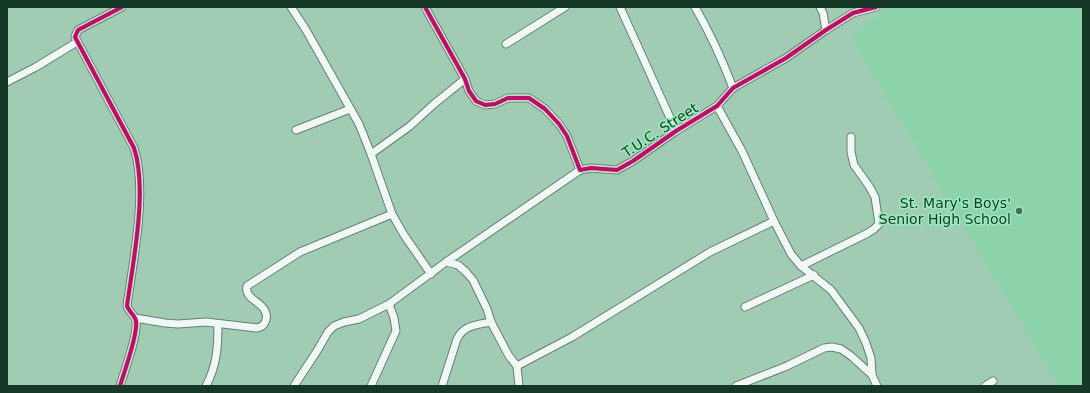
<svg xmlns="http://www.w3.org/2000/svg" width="1090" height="393" font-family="'DejaVu Sans',sans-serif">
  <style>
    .built { fill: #8cd3ac }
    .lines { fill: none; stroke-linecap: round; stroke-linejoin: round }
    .minor-casing { stroke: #618270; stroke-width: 9 }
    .minor { stroke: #f1f7f4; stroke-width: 7 }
    .cycleway-casing { stroke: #99ecbd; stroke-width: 6 }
    .cycleway { stroke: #d6006c; stroke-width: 4 }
    .poi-dot { fill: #466c58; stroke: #99ecbd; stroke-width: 1.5 }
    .labels { text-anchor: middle; stroke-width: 3; stroke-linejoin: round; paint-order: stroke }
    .street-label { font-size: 14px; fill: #163927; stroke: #99ecbd }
    .poi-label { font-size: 14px; fill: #163927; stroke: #99ecbd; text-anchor: end }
  </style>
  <rect width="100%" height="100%" fill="#9fccb3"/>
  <path class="built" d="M890,7H1083V386H1059L850,36Z"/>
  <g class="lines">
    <defs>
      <g id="minor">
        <path d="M291,7L306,30L359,124L371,154L392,214L404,235L431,274"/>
        <path d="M425,7L465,79L469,91L476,101L485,105L495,104L508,98H529L545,109L559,124L567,136L580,170L591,168L617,170L633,161L676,131L717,106L733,88L786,58L826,30L853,13L876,7"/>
        <path d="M620,7L676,131"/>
        <path d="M695,7C710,33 722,59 733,88"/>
        <path d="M820,7L823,13L826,30"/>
        <path d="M506,44L565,7"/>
        <path d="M7,82L36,67L77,42"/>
        <path d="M717,106L742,151L774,221L791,254L801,266L831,290L859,328L866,343L871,358L872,375L877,386"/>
        <path d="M296,130L350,109"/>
        <path d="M371,154L410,126L434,104L465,79"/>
        <path d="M446,262L458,265L466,272L473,280L487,309L491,322L509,356L517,366L519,386"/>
        <path d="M801,266L866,234L874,229L879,224L875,197L869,186L854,165L851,152V137"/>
        <path d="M389,304L446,262L580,170"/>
        <path d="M745,307L814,275"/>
        <path d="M135,318L165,323L178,324L206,322L257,328C264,327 269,319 265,311C261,301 244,299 247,286L300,252L392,214"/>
        <path d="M517,366L572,337L710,252L774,221"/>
        <path d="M120,386C124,372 138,335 136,322C136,316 129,312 127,306C133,261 148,190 134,148L75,37L78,30L122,7"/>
        <path d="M206,386C217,365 218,347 218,324"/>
        <path d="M294,386L317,351L328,332L334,326L344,322L359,319L389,304L394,318L396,331L371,386"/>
        <path d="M442,386L457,339C464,325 476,325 491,322"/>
        <path d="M736,386L787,366L824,348L832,347L841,349L851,356L872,375"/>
        <path d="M985,386L993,381"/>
      </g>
    </defs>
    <use href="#minor" class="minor-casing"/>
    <use href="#minor" class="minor"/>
    <defs>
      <g id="cycleway">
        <path d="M425,7L465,79L469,91L476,101L485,105L495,104L508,98H529L545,109L559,124L567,136L580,170L591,168L617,170L633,161L676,131L717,106L733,88L786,58L826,30L853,13L876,7"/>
        <path d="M120,386C124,372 138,335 136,322C136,316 129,312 127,306C133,261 148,190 134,148L75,37L78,30L122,7"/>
      </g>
    </defs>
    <use href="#cycleway" class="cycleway-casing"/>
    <use href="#cycleway" class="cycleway"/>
  </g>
  <circle class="poi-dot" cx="1019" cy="211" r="4"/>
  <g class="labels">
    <g class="street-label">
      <text transform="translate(660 130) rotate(-33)" y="5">T.U.C. Street</text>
    </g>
    <g class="poi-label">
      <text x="1011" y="208">St. Mary's Boys'<tspan x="1011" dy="16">Senior High School</tspan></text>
    </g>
  </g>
  <rect width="1090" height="393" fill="none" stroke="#163927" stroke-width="16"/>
</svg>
